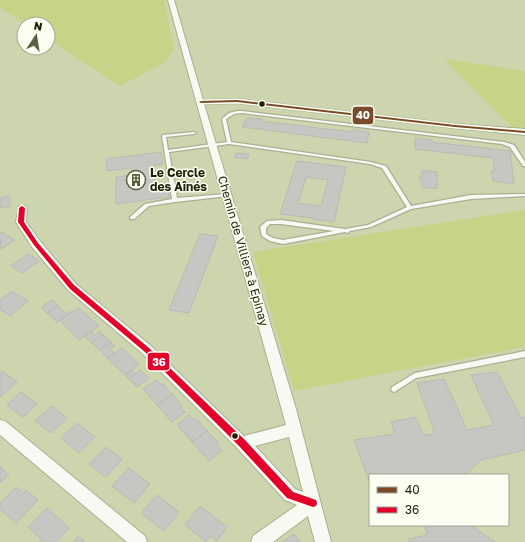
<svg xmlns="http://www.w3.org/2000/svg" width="525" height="542" font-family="'Golos Text',sans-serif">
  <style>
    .green { fill: #c5d487 }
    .building { fill: #c6c7c2; stroke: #b9bab4; fill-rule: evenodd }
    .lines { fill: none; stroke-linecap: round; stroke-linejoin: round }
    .lane-casing { stroke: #a9b092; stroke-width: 2.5 }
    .street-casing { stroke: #a9b092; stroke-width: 2 }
    .lane { fill: #f7f9f3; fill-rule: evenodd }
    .street { fill: #f7f9f3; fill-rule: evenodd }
    .bus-1-casing { stroke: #fbfef1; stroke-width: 3 }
    .bus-2-casing { stroke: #fbfef1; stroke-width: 3 }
    .bus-1 { fill: #7a4b2a; fill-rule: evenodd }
    .bus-2 { fill: #e4002b; fill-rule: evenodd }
    .bus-dot { fill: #1c2105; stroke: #fbfef1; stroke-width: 1.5 }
    .labels { text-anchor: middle; stroke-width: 3; stroke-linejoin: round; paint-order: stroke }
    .poi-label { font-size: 12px; font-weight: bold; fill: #1c2105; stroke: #fbfef1; text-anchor: start }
    .street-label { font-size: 12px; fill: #1c2105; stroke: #fbfef1 }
    .line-badge { stroke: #fbfef1; stroke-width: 1.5 }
    .badge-label { font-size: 11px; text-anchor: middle; font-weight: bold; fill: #fff }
  </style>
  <rect width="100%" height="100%" fill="#ccd5ae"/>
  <g class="green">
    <path d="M0,0H164L174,49L164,63L120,86L48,39V24H25L0,8Z"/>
    <path d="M446,59L525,71V129L512,127L447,62Z"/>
    <path d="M525,210V347L294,391L253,252Z"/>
  </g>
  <g class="building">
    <path d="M247,118L262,119L261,121L352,132V130L369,132L367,143L242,127Z"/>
    <path d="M415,138L432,140V142L510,151L514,184L493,181L491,171H495L493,158L415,149Z"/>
    <path d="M161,152L163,164L154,165V172L165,171L166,176L155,178L156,185L167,183L169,197L116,204V177L132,175L131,168L107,171L106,159Z"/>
    <path d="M236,153L249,154L247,159L234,157Z"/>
    <path d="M297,161L346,167L334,222L313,219V218L280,214ZM306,177L328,180L321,206L298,203Z"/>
    <path d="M422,170L437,172V189L422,187V180L419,179V177H422Z"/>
    <path d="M10,196V206L0,208V198Z"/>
    <path d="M2,232L15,240L1,249L0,234Z"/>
    <path d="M200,234L218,236L189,313L169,310Z"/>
    <path d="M28,254L39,261L22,273L11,266Z"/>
    <path d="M12,291L28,301L10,316L0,309V300Z"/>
    <path d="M52,300L58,306L47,313L41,307Z"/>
    <path d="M58,306L66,314L70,311L72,313L57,322L47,313Z"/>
    <path d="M79,308L99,326L79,340L60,320Z"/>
    <path d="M91,331L95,335L100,331L103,335L92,343L85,336Z"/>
    <path d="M103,335L111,342L100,350L92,343Z"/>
    <path d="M111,342L115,346L110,349L114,353L107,358L100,350Z"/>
    <path d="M122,348L139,364L125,375L107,358Z"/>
    <path d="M132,370L136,374L129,379L125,375Z"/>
    <path d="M140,370L149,378L137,387L129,379Z"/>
    <path d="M2,371L17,382L0,397V373Z"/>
    <path d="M497,372L521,418L525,417V450L481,460L465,475H370V483L354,440L395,434L391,422L415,417L424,435L435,434L417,383L444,379L467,430L494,425L471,375Z"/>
    <path d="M156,380L160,384L162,383L172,394L157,405L143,389Z"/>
    <path d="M21,392L37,404L23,417L7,405Z"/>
    <path d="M172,394L182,406L180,407L185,412L172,422L157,405Z"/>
    <path d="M52,406L67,418L51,433L35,421Z"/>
    <path d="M189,415L194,420L196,418L207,431L192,442L177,425Z"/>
    <path d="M77,423L95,437L79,453L61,438Z"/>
    <path d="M207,431L219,443L217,445L222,450L209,461L192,442Z"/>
    <path d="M106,447L122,459L106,477L89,464Z"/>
    <path d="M0,466L9,475L0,483Z"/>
    <path d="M129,468L150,484L134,503L112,486Z"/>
    <path d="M16,487L24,494L26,490L38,500L16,523L0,509V503Z"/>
    <path d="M157,495L179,512L164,531L141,513Z"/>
    <path d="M200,506L227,527L217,541L210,536L206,542L185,525Z"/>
    <path d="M47,508L69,528L56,542H39L42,540L28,527Z"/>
    <path d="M424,525H470L495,542H410L408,539L427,535Z"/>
    <path d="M294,534L300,542H282Z"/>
    <path d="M78,536L85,542H73Z"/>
  </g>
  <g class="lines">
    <defs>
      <g id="lane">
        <path d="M237,111H242L504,142L514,145L525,162V166H523L510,147L502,144L242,113L234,114L226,119L231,142L371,162L386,166L411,206L471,195L525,194V196L471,199L411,209L371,227L350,231L348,233L345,232L283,244L270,241L262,236L260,227L267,221L281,220L345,229L368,225L407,207L382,168L370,164L229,144L169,152L177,198L226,194H228V196L175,202L149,206L134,219H130V217L145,204L172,199L162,136L163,135L194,132L196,133L194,134L166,137L168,150L227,142L222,119L229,113ZM270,224H281L334,231L283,240L273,238L266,234V228Z"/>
        <path d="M525,351V357L416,378L396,391L394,392L392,391L391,389L392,387L415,373Z"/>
      </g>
      <g id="street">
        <path d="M168,0H174L203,100L237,99L455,124L525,129V135L455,128L237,103L204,104L296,409L331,542H315L308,516L273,542H251L253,536L297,505L285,500L237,448L143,354L68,290L32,247L16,222L19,206H25L27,208L26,222L40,241L76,284L151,346L244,436L286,425ZM289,437L303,492L295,489L255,446Z"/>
        <path d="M0,420L5,421L145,536L147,542H127L0,435Z"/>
      </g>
    </defs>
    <use href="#lane" class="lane-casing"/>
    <use href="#street" class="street-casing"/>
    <use href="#lane" class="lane"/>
    <use href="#street" class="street"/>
    <defs>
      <path id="bus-1" d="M237,100L455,125L525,131V133L455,127L237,102L201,103L199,102L201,101Z"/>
      <path id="bus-2" d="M22,206L25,208L24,222L38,243L74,285L149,348L245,440L293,492L316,500L317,503L316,506L313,507L287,498L239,446L145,352L70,289L34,245L18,222L19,208Z"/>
    </defs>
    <use href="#bus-1" class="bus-1-casing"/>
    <use href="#bus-2" class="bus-2-casing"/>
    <use href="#bus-1" class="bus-1"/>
    <use href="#bus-2" class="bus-2"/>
  </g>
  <defs>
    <symbol id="building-ring" viewBox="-11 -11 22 22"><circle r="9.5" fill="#fbfef1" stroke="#5a6040" stroke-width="1.5"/><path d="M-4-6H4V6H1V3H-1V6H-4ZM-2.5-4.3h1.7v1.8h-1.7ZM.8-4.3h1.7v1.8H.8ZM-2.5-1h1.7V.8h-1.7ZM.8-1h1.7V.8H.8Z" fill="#5a6040"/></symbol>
  </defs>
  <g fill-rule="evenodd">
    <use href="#building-ring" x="125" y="169" width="22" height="22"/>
  </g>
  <g class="bus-dot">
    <circle cx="262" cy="104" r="3.5"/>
    <circle cx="235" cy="436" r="3.5"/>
  </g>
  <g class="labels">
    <g class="poi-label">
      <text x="150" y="177">Le Cercle<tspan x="150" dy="14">des Aînés</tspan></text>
    </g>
    <g class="street-label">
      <text transform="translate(243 251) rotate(74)" y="4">Chemin de Villiers à Epinay</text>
    </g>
  </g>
  <g class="line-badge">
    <rect x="352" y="106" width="22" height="19" rx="4" fill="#7a4b2a"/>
    <rect x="147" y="352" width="23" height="19" rx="4" fill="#e4002b"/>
  </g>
  <g class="badge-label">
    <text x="363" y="119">40</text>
    <text x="159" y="366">36</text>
  </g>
  <rect x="369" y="474" width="140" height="52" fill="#fbfef1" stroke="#a2a693"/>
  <rect x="377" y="487" width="20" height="6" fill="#7a4b2a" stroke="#a2a693"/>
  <text x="405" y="494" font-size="12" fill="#1c2105">40</text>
  <rect x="377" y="507" width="20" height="6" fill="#e4002b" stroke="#a2a693"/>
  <text x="405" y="514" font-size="12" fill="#1c2105">36</text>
  <g transform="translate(36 36) rotate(12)"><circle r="19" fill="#fbfef1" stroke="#a2a693"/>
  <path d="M0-3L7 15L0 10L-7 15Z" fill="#5a6040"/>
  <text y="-6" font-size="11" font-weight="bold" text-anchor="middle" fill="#1c2105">N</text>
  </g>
</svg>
